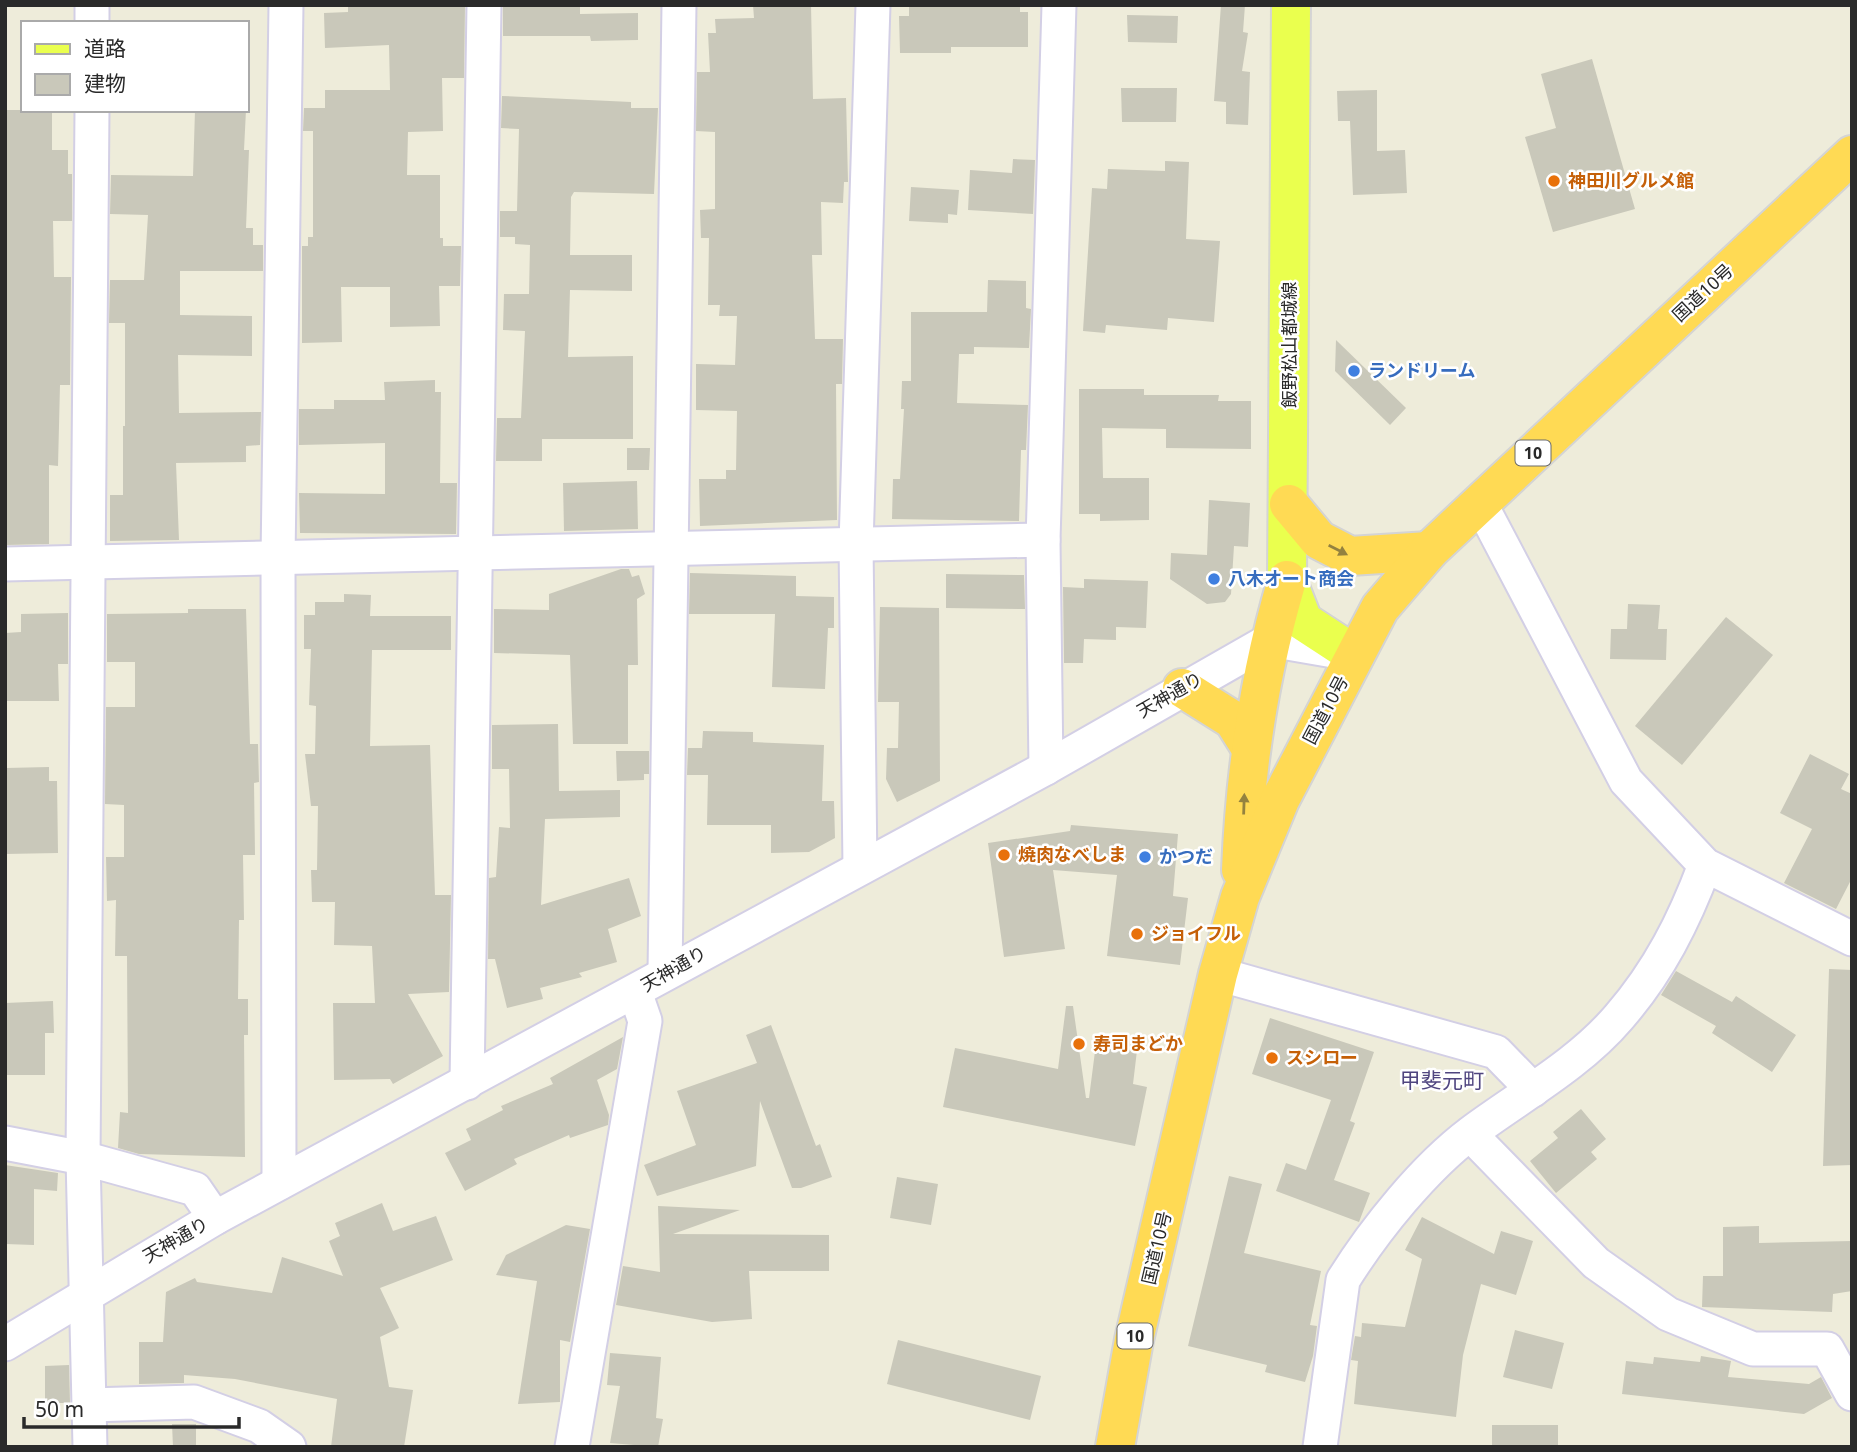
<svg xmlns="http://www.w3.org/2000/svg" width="1857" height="1452" font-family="'Noto Sans','Noto Sans JP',sans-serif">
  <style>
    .building { fill: #c9c8ba }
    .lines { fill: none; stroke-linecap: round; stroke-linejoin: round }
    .minor-casing { stroke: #d3cfe5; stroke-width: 37 }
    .major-casing { stroke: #d4d4d4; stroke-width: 42 }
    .highway-casing { stroke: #d4d4d4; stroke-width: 42 }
    .minor { stroke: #fff; stroke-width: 33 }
    .major { stroke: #eaff4e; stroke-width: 38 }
    .highway { stroke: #ffda54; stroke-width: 38 }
    .oneway { fill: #94823f }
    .food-dot { fill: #e8710a; stroke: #fff; stroke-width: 2.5 }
    .shop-dot { fill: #3f7fe0; stroke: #fff; stroke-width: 2.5 }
    .labels { text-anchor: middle; stroke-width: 5; stroke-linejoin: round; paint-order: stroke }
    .shield { fill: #fff; stroke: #6a6a6a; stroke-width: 2 }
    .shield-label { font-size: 16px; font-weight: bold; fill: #2a2a2a }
    .food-label { font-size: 18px; font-weight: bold; fill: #c56008; stroke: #fff; text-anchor: start }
    .street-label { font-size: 18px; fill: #2a2a2a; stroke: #fff }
    .shop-label { font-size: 18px; font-weight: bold; fill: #366cbe; stroke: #fff; text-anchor: start }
    .quarter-label { font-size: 21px; fill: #4f457f; stroke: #fff }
  </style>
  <rect width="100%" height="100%" fill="#eeecda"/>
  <g class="building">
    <path d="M348,5H465L464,78H442L443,131L408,132L407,175H440V238H443V246H461L460,286H439L440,326L390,327V287H341L342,342L302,343V246H308V237H313V131H303L304,108H325V90H390L389,45L325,48L324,13L348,12Z"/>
    <path d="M503,5H580V14L638,13V40L591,41L590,36H503Z"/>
    <path d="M753,5H811L813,99L846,98L848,182H844L843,203L821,202L822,255H812L815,339H843L842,384H836L837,520L700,526L699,479H726V470H736L737,411L696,410V364L735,365L737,316H719L720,305H708L709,238H701L700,210L715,209V132L696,131L697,72H710L708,33H716L715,19L754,18Z"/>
    <path d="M909,5H1020V12H1028V47H951V53H900L899,16H909Z"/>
    <path d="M1221,5H1245L1243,32L1248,33L1242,71L1250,72L1248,125L1226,124V102L1214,101Z"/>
    <path d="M1127,15L1178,16L1177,43L1128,42Z"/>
    <path d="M1592,59L1635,209L1553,232L1525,137L1556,128L1541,74Z"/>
    <path d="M1121,88H1177L1176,122H1122Z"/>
    <path d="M1377,90V151L1405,150L1407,193L1353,195L1350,121H1338L1337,91Z"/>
    <path d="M502,96L631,102V108H658L654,194L574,192L571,197L570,255H632V291L570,290L568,357L633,356V439H542V461H496L497,418H521L525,331L503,330L504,294H529L530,245L515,244V237H500V211H517L519,129L501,128Z"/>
    <path d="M5,110H52V150H68V174H72V221H53L54,277H71L70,385H60L58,466L49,465V544L5,545Z"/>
    <path d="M195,110H246L244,150H249L246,228H253V245H263V271H180V315L252,316V356L178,355L179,413L261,412L260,445L246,446V462L176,463L179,540L110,541V495H123V426H125V323H109L110,280H144L148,215L110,214L111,175L193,176Z"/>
    <path d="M1013,159L1035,160L1033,214L968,210L970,170L1012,173Z"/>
    <path d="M1165,161L1189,162L1186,239L1220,241L1214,322L1168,318L1167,330L1106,325L1105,333L1083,331L1092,188L1107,189L1108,169L1165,171Z"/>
    <path d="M911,187L959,190L957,215L948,214V223L909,221Z"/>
    <path d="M988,280L1026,281V308L1031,309L1029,348L974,347V354H959L957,403L1028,405L1026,450H1021L1019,521L892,519L893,479H900L904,409H901L902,381H911V312H987Z"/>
    <path d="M1336,340L1406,408L1390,425L1335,371Z"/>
    <path d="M435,380V392H441L440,483H457L456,534L300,533L299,493L385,494V443L299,445V409H334V400H385L384,382Z"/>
    <path d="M1079,389H1144V395H1219L1218,401H1251V449L1166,448V429L1102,428L1103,478H1149V520L1100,521V514H1079Z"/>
    <path d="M627,448H650L649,470H627Z"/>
    <path d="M637,481L638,529L564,531L563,483Z"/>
    <path d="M1209,500L1250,503L1248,547L1234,546L1231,594L1225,602L1207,604L1170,579L1171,553L1207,555Z"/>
    <path d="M621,569H629L632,577L639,575L645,594L637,599L638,665H628V744H573L570,655L494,653V609L549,610V594Z"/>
    <path d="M690,573L796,576V596L834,597V628H828L825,689L772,687L775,614H689Z"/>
    <path d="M946,574L1024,575L1025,609L946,608Z"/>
    <path d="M1084,579L1148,581L1146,628L1116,627V640L1084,639L1083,663H1064L1063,587L1084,588Z"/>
    <path d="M344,594L371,595L370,616H451V650H372L370,746L430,745L435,895H451L449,992L408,994L443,1056L393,1084L390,1079L334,1080L333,1003H375L372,946L334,945L335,902H312L311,870H317L318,806H311L305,754H315L316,706L309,705L311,649H304V615H315V602H344Z"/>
    <path d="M1628,604L1660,605L1658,629H1667L1666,660L1610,659L1611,629H1627Z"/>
    <path d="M880,607L939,608L940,781L897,802L886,779L887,748H898L899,702H878Z"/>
    <path d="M188,609H246L250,744H258L259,782L254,783L255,855H243L244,920H239L238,999H248V1035H244L245,1157L139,1154L118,1148L120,1112L128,1113L127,956H115L116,900L107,901L106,857H124V805L105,804L106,707H135V662H107V614L188,613Z"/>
    <path d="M68,613V664H58L59,701H5V633L21,632V614Z"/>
    <path d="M1726,617L1773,655L1682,765L1635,726Z"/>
    <path d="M558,724L559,791L620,790V817L545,819L541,905L629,878L641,916L608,929L617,962L579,973L582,977L540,988L543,999L507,1008L495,959H488L489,878L496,877L499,827L510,828L509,769H492V725Z"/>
    <path d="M703,731L753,732V742L824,745L822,801H834L835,838L809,852L771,853V825H707L708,775H687L688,748H702Z"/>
    <path d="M616,751H649V774H644V780L617,781Z"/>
    <path d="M1810,754L1849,774L1841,789L1852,794V878L1836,909L1784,883L1812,829L1780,813Z"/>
    <path d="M49,767V781H57L58,853L5,854L6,768Z"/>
    <path d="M1071,825L1178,834L1173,896L1188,898L1180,965L1107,956L1117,875L1053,870L1065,949L1004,957L988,843L1070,831Z"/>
    <path d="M1829,969L1852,970V1165L1823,1166Z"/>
    <path d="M1676,971L1732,1002L1736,996L1796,1035L1772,1072L1712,1033L1716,1026L1661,995Z"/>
    <path d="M53,1001L54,1033H45V1075H5V1003Z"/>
    <path d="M1066,1006H1073L1086,1098H1089L1097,1036L1138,1042L1133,1084L1147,1087L1135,1146L943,1107L955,1048L1058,1069Z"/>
    <path d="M1270,1018L1374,1052L1350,1121L1355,1123L1334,1180L1370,1193L1359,1222L1276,1191L1286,1163L1306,1170L1331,1100L1252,1074Z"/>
    <path d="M771,1025L816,1146L820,1144L832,1177L801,1188H792L760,1101L756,1166L657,1196L644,1165L696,1145L677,1091L757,1063L746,1035Z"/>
    <path d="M623,1037L617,1069L597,1080L609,1115L608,1125L570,1138L569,1135L514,1159L517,1164L465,1191L445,1153L471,1140L466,1129L503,1110L501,1106L553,1084L550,1078Z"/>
    <path d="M1581,1109L1606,1139L1591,1152L1597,1159L1556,1193L1530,1161L1558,1138L1553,1132Z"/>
    <path d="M5,1165L58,1173L57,1191L34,1189V1245L5,1244Z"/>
    <path d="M1229,1176L1262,1184L1244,1253L1321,1271L1310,1325L1317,1326L1313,1356L1305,1382L1265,1372L1267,1365L1188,1346Z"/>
    <path d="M897,1177L938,1184L931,1225L890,1218Z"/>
    <path d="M382,1203L393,1231L436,1216L453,1260L380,1288L399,1328L380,1337L389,1387L413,1390L404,1447H331L337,1399L235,1379L184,1375V1383L139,1384V1342H163L166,1292L195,1278L197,1282L272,1293L282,1257L343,1276L329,1241L340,1236L335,1223Z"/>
    <path d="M658,1206L740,1210L673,1234L829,1235V1271H749L752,1319L712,1322L616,1305L623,1266L660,1272Z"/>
    <path d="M1422,1217L1494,1254L1501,1231L1533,1241L1516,1295L1481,1284L1463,1355L1456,1417L1354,1404L1358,1361L1351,1360L1355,1336L1361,1337L1362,1323L1405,1327L1422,1259L1405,1250Z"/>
    <path d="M566,1225L590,1229L570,1342L560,1340V1402L518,1404L537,1281L496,1275L506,1255Z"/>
    <path d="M1759,1226V1243L1852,1241V1291L1833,1294L1832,1312L1702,1307L1703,1276H1723V1227Z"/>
    <path d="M1515,1330L1564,1343L1552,1389L1503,1377Z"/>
    <path d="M898,1340L1041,1376L1030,1420L887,1384Z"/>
    <path d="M610,1353L661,1357L656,1418L663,1419L658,1447L610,1443L620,1386L607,1385Z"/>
    <path d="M1701,1356L1731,1361L1728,1377L1809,1384L1821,1377L1832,1398L1804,1414L1622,1394L1626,1361L1653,1364L1654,1357L1700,1362Z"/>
    <path d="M69,1365L70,1403H45V1366Z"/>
    <path d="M172,1424H196V1447H173Z"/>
    <rect x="1492" y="1425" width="66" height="22"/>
  </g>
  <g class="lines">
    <defs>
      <g id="minor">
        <path d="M92,23V5"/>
        <path d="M1480,503L1626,781L1705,865L1852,939"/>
        <path d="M5,564L1043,540"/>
        <path d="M1046,768L1043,540L1059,5"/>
        <path d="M860,868L856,544L873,5"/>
        <path d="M665,972L679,5"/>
        <path d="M1218,974L1496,1052L1533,1090"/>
        <path d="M467,1083L484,5"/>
        <path d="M1470,1134L1596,1263L1668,1314L1753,1349H1827L1852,1394"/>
        <path d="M5,1143L83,1158L195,1189L215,1218"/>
        <path d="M279,1183L278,558L286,5"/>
        <path d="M5,1344L215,1218L1046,768L1270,640L1351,654"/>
        <path d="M89,1405L194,1402L259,1426L289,1447"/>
        <path d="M90,1447L83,1158L92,110"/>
        <path d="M572,1447L645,1021L635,992"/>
        <path d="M1320,1447L1343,1280C1375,1229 1424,1168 1472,1132C1522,1095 1579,1064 1619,1017C1659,971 1684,921 1705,865"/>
      </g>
      <path id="major" d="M1291,5L1287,580L1303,621L1355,655"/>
      <g id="highway">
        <path d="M1289,504L1319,540L1350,556L1429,551"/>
        <path d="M1182,688L1233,720L1250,747"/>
        <path d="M1241,870C1245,771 1259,675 1287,580"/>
        <path d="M1115,1447L1134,1340L1218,974L1240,897L1280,800L1380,608L1429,551L1852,155"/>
      </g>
    </defs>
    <use href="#minor" class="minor-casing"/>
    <use href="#major" class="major-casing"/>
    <use href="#highway" class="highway-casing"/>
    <use href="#minor" class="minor"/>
    <use href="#major" class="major"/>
    <use href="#highway" class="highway"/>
  </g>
  <defs><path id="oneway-solid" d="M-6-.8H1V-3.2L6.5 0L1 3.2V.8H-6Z" transform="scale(1.75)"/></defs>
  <g class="oneway">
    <use href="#oneway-solid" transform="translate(1338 550) rotate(27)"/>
    <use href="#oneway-solid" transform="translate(1244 804) rotate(-88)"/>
  </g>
  <g class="food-dot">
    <circle cx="1554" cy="181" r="7"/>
    <circle cx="1004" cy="855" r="7"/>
    <circle cx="1137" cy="934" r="7"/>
    <circle cx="1079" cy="1044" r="7"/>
    <circle cx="1272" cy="1058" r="7"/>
  </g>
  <g class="shop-dot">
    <circle cx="1354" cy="371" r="7"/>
    <circle cx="1214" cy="579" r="7"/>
    <circle cx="1145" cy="857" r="7"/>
  </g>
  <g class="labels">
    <g class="shield">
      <rect x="1515.5" y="440.5" width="35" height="25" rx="5"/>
      <rect x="1117.5" y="1323.5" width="35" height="25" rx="5"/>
    </g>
    <g class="shield-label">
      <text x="1533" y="459">10</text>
      <text x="1135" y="1342">10</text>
    </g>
    <g class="food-label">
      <text x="1568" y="187">神田川グルメ館</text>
      <text x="1018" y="861">焼肉なべしま</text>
      <text x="1151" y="940">ジョイフル</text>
      <text x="1093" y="1050">寿司まどか</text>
      <text x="1286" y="1064">スシロー</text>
    </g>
    <g class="street-label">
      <text transform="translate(1703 293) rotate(-43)" y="6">国道10号</text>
      <text transform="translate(1290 345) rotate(-90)" y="6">飯野松山都城線</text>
      <text transform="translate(1170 695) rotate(-30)" y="6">天神通り</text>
      <text transform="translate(1326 710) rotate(-62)" y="6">国道10号</text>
      <text transform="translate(674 969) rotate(-30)" y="6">天神通り</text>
      <text transform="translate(176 1240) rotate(-30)" y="6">天神通り</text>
      <text transform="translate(1157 1248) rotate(-77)" y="6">国道10号</text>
    </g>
    <g class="shop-label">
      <text x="1368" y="377">ランドリーム</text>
      <text x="1228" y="585">八木オート商会</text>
      <text x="1159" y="863">かつだ</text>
    </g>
    <g class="quarter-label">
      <text x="1442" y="1088">甲斐元町</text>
    </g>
  </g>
  <rect width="1857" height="1452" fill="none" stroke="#2a2a2a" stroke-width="14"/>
  <rect x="21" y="21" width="228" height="91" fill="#ffffff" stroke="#aaaaaa" stroke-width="2"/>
  <rect x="35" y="44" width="35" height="10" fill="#eaff4e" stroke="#aaaaaa" stroke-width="2"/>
  <text x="84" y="56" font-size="21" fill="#2a2a2a">道路</text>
  <rect x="35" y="74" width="35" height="21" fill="#c9c8ba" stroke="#aaaaaa" stroke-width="2"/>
  <text x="84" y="91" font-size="21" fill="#2a2a2a">建物</text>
  <path d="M24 1417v10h215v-10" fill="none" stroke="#2a2a2a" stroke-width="3.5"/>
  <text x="35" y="1417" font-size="21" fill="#2a2a2a" stroke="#ffffff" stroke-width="5" paint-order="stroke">50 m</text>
</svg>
